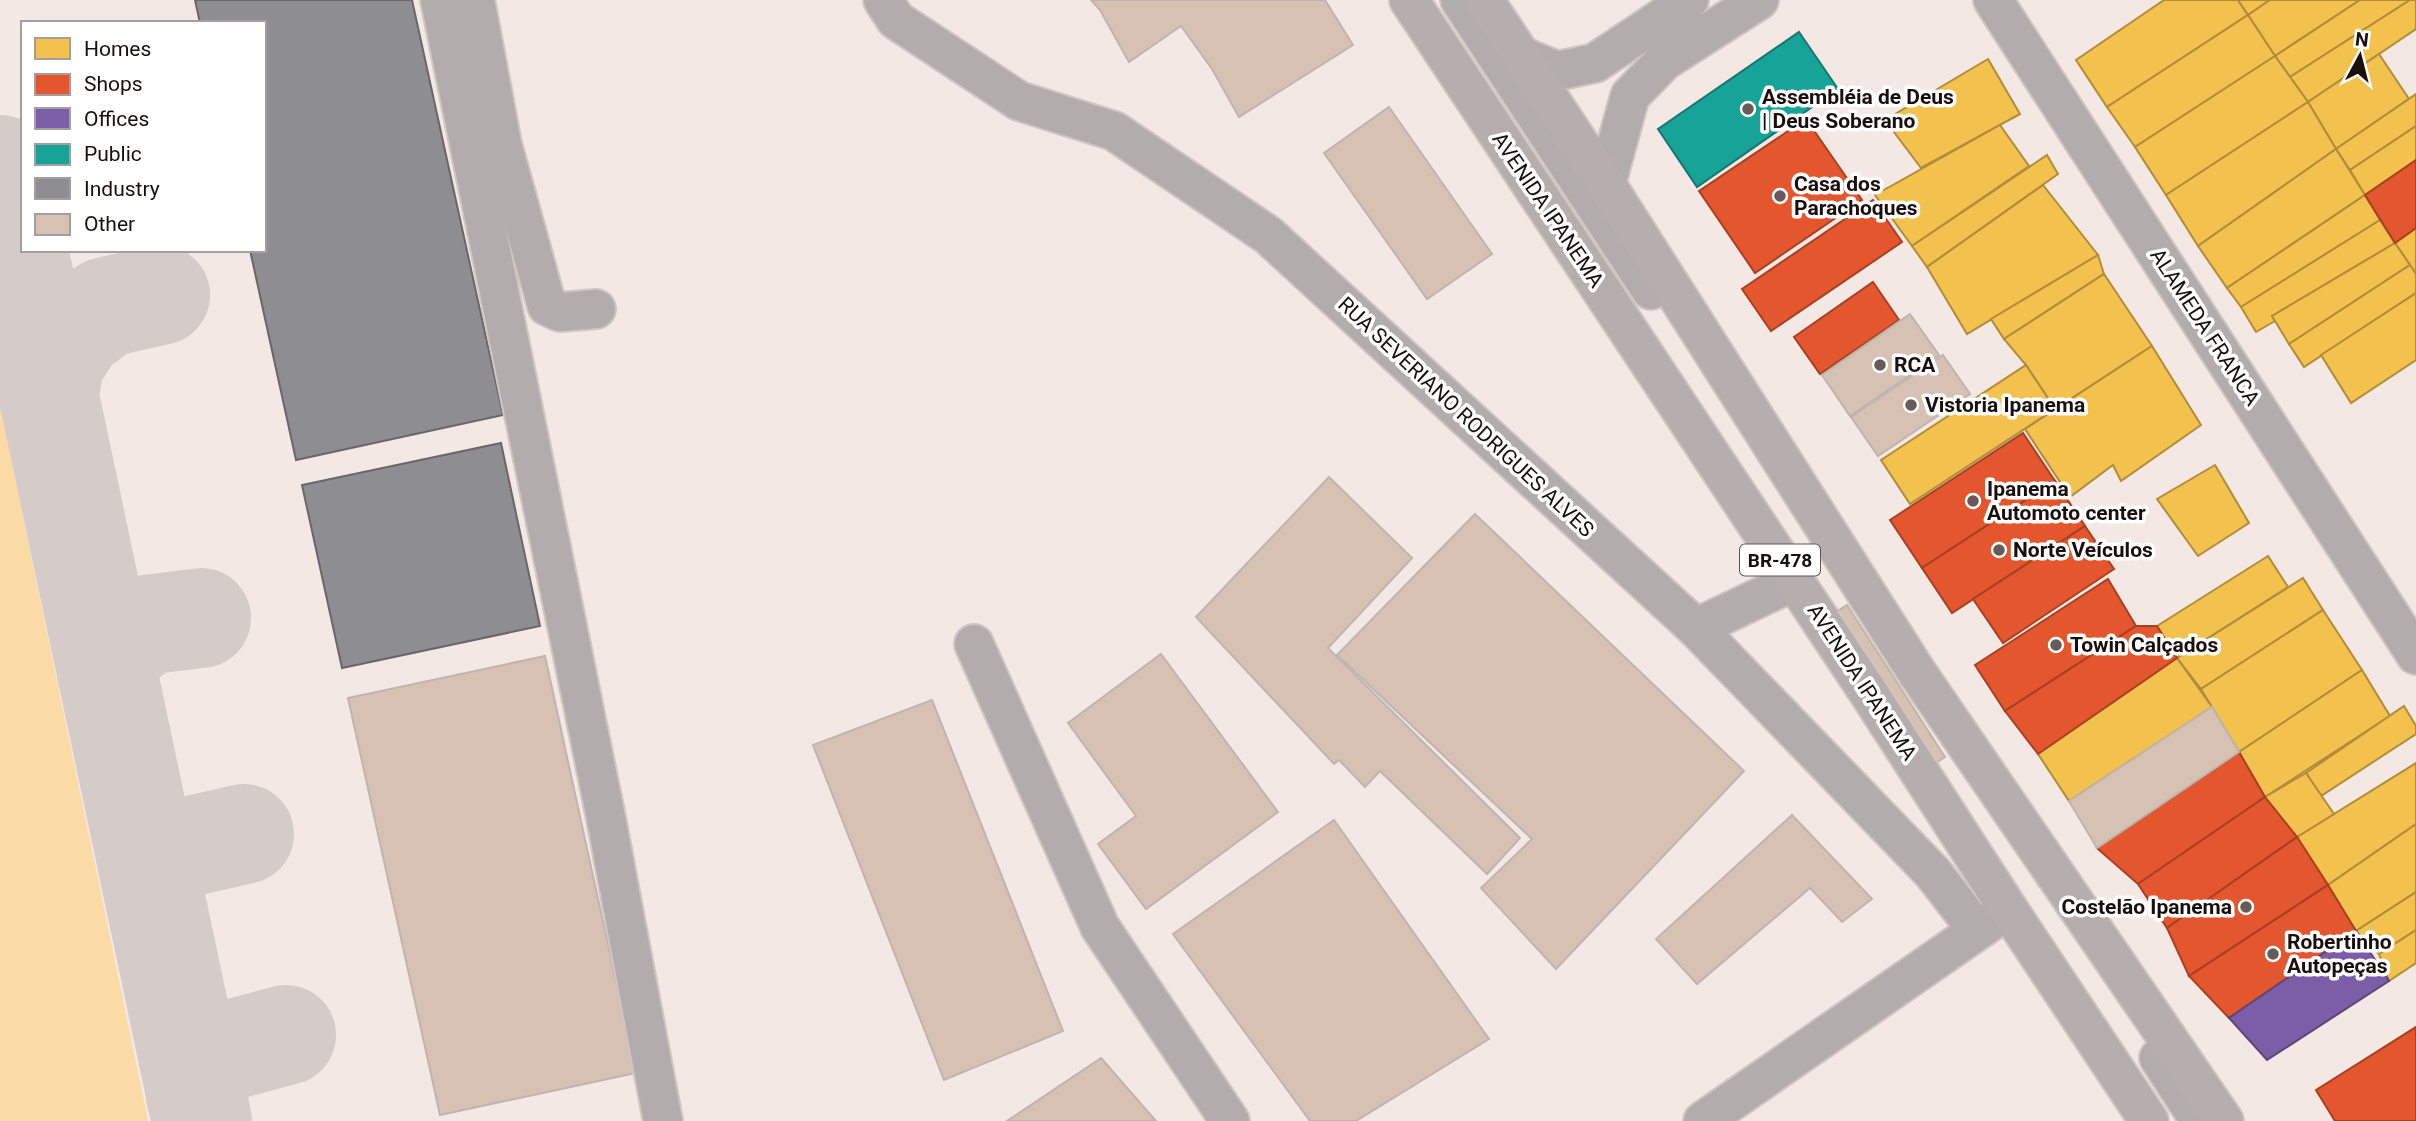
<svg xmlns="http://www.w3.org/2000/svg" width="2416" height="1121" font-family="Roboto,sans-serif">
  <style>
    .green { fill: #fadba6 }
    .homes { fill: #f2c14e; stroke: #b18c3a; stroke-width: 2 }
    .shops { fill: #e4572e; stroke: #a74124; stroke-width: 2 }
    .offices { fill: #7b5ea7; stroke: #5e4679; stroke-width: 2 }
    .public { fill: #17a398; stroke: #18776e; stroke-width: 2 }
    .industry { fill: #8d8d92; stroke: #6a676a; stroke-width: 2 }
    .lines { fill: none; stroke-linecap: round; stroke-linejoin: round }
    .taxiway { stroke: #d5cbc8; stroke-width: 100 }
    .building { fill: #d6c1b2; stroke: #bfb5b0; stroke-width: 2 }
    .minor-casing { stroke: #cfc6c3; stroke-width: 42 }
    .major-casing { stroke: #cfc6c3; stroke-width: 42 }
    .minor { stroke: #b2acac; stroke-width: 38 }
    .major { stroke: #b6adad; stroke-width: 38 }
    .poi-dot { fill: #665b58; stroke: #fff; stroke-width: 2.5 }
    .labels { text-anchor: middle; stroke-width: 7; stroke-linejoin: round; paint-order: stroke }
    .shield { fill: #fff; stroke: #5e5756; stroke-width: 2 }
    .shield-label { font-size: 19px; font-weight: bold; fill: #190f0d }
    .poi-label { font-size: 21px; font-weight: bold; fill: #190f0d; stroke: #fff; text-anchor: start }
    .street-label { font-size: 21px; fill: #190f0d; stroke: #fff }
  </style>
  <rect width="100%" height="100%" fill="#f4e8e4"/>
  <path class="green" d="M0,406L148,1121H0Z"/>
  <g class="homes">
    <path d="M2164,0H2238L2248,15L2107,107L2076,60Z"/>
    <path d="M2238,0H2270L2248,15Z"/>
    <path d="M2270,0H2360L2275,56L2248,15Z"/>
    <path d="M2360,0H2410L2290,77L2275,56Z"/>
    <path d="M2410,0H2416V29L2308,102L2290,77Z"/>
    <path d="M2248,15L2275,56L2135,147L2107,107Z"/>
    <path d="M2379,54L2409,99L2336,149L2308,102Z"/>
    <path d="M2275,56L2308,102L2166,195L2135,147Z"/>
    <path d="M1988,59L2020,114L1921,168L1885,120Z"/>
    <path d="M2416,94V126L2350,170L2336,149Z"/>
    <path d="M2308,102L2336,149L2198,246L2166,195Z"/>
    <path d="M2000,125L2029,166L1912,246L1875,195Z"/>
    <path d="M2416,126V160L2365,195L2350,170Z"/>
    <path d="M2336,149L2365,195L2227,288L2198,246Z"/>
    <path d="M2047,155L2058,174L1927,267L1912,246Z"/>
    <path d="M2043,185L2098,255L1967,334L1927,267Z"/>
    <path d="M2365,195L2380,220L2241,307L2227,288Z"/>
    <path d="M2380,220L2395,243L2272,316L2275,321L2256,332L2241,307Z"/>
    <path d="M2416,228V274L2395,243Z"/>
    <path d="M2395,243L2410,265L2289,344L2272,316Z"/>
    <path d="M2098,255L2104,274L2004,339L1991,319Z"/>
    <path d="M2410,265L2416,274V293L2304,367L2289,344Z"/>
    <path d="M2104,274L2152,346L2055,409L2026,365L2004,339Z"/>
    <path d="M2416,293V360L2351,403L2321,355Z"/>
    <path d="M2152,346L2201,425L2121,481L2113,465L2070,497L2025,429Z"/>
    <path d="M2026,365L2055,409L1910,504L1881,460Z"/>
    <path d="M2215,465L2249,523L2198,556L2157,499Z"/>
    <path d="M2268,556L2288,587L2177,658L2157,626Z"/>
    <path d="M2303,578L2323,610L2201,689L2177,658Z"/>
    <path d="M2323,610L2362,670L2239,752L2201,689Z"/>
    <path d="M2177,658L2212,707L2069,801L2038,754Z"/>
    <path d="M2362,670L2390,716L2265,797L2239,752Z"/>
    <path d="M2404,706L2416,726V734L2321,796L2306,773Z"/>
    <path d="M2416,763V824L2328,885L2297,837Z"/>
    <path d="M2306,773L2334,814L2297,837L2265,797Z"/>
    <path d="M2416,824V892L2356,931L2328,885Z"/>
    <path d="M2416,892V930L2379,954L2356,931Z"/>
    <path d="M2416,930V963L2389,981L2379,954Z"/>
  </g>
  <g class="shops">
    <path d="M1806,119L1862,200L1755,273L1699,191Z"/>
    <path d="M2416,160V228L2395,243L2365,195Z"/>
    <path d="M1873,200L1902,242L1771,331L1742,289Z"/>
    <path d="M1873,282L1899,320L1820,374L1794,337Z"/>
    <path d="M2023,433L2055,481L1922,568L1890,520Z"/>
    <path d="M2055,481L2085,526L1952,613L1922,568Z"/>
    <path d="M2085,526L2114,569L2003,643L1973,599Z"/>
    <path d="M2108,579L2136,626L2005,711L1975,665Z"/>
    <path d="M2136,626H2157L2177,658L2038,754L2005,711Z"/>
    <path d="M2239,752L2265,797L2138,884L2097,848Z"/>
    <path d="M2265,797L2297,837L2167,928L2138,884Z"/>
    <path d="M2297,837L2328,885L2189,976L2167,928Z"/>
    <path d="M2328,885L2356,931L2229,1018L2189,976Z"/>
    <path d="M2416,1027V1121H2335L2316,1090Z"/>
  </g>
  <path class="offices" d="M2356,931L2389,981L2267,1060L2229,1018Z"/>
  <path class="public" d="M1799,32L1838,89L1697,187L1658,129Z"/>
  <g class="industry">
    <path d="M195,0H412L503,415L296,460L250,250H264V23H200Z"/>
    <path d="M501,443L540,626L342,668L302,485Z"/>
  </g>
  <g class="lines">
    <g class="taxiway">
      <path d="M0,165L202,1121"/>
      <path d="M48,395L55,361L75,330L106,307L160,295"/>
      <path d="M107,673L118,647L145,625L201,618"/>
      <path d="M152,885L163,862L182,848L244,834"/>
      <path d="M196,1096L202,1070L226,1051L286,1035"/>
    </g>
  </g>
  <g class="building">
    <path d="M1091,0H1325L1353,45L1239,117L1212,69L1181,26L1129,62L1100,10Z"/>
    <path d="M1389,107L1492,254L1427,299L1324,153Z"/>
    <path d="M1910,314L1939,355L1850,416L1822,375Z"/>
    <path d="M1943,355L1970,394L1878,456L1851,417Z"/>
    <path d="M1329,477L1412,558L1328,648L1520,838L1487,874L1380,771L1365,787L1339,760L1334,764L1196,617Z"/>
    <path d="M1475,514L1744,771L1556,969L1481,888L1532,839L1337,655Z"/>
    <path d="M1847,605L1945,757L1928,768L1830,616Z"/>
    <path d="M1161,654L1278,812L1146,909L1098,844L1136,816L1068,723Z"/>
    <path d="M545,656L636,1073L440,1115L348,698Z"/>
    <path d="M932,700L1063,1031L944,1080L813,745Z"/>
    <path d="M2212,707L2239,752L2097,848L2069,801Z"/>
    <path d="M1792,815L1872,899L1842,922L1810,888L1697,984L1656,939Z"/>
    <path d="M1334,820L1489,1039L1356,1121H1310L1173,934Z"/>
    <path d="M1101,1058L1156,1121H1007Z"/>
  </g>
  <g class="lines">
    <defs>
      <g id="minor">
        <path d="M440,0L605,813L663,1121"/>
        <path d="M475,0L502,144L547,306L560,312L596,309"/>
        <path d="M883,0L896,20L1019,101L1114,131L1268,235L1696,628L1933,873L1977,930"/>
        <path d="M1460,0L1651,290"/>
        <path d="M1993,0L2416,655"/>
        <path d="M1521,56L1557,71L1595,63L1689,0"/>
        <path d="M1606,184L1630,96L1664,61L1759,0"/>
        <path d="M1696,628L1794,581"/>
        <path d="M974,644L1100,927L1230,1121"/>
        <path d="M2159,1058L2200,1121"/>
        <path d="M1703,1121L1997,917"/>
      </g>
      <g id="major">
        <path d="M1409,0L1870,695L2008,909L2149,1121"/>
        <path d="M1484,0L1606,184L1916,671L2224,1121"/>
      </g>
    </defs>
    <use href="#minor" class="minor-casing"/>
    <use href="#major" class="major-casing"/>
    <use href="#minor" class="minor"/>
    <use href="#major" class="major"/>
  </g>
  <g class="poi-dot">
    <circle cx="1748" cy="109" r="7"/>
    <circle cx="1780" cy="196" r="7"/>
    <circle cx="1880" cy="365" r="7"/>
    <circle cx="1911" cy="405" r="7"/>
    <circle cx="1973" cy="501" r="7"/>
    <circle cx="1999" cy="550" r="7"/>
    <circle cx="2056" cy="645" r="7"/>
    <circle cx="2246" cy="907" r="7"/>
    <circle cx="2273" cy="954" r="7"/>
  </g>
  <g class="labels">
    <rect class="shield" x="1740" y="544.5" width="80" height="31" rx="5"/>
    <g class="shield-label">
      <text x="1780" y="567">BR-478</text>
    </g>
    <g class="poi-label">
      <text x="1762" y="104">Assembléia de Deus<tspan x="1762" dy="24">| Deus Soberano</tspan></text>
      <text x="1794" y="191">Casa dos<tspan x="1794" dy="24">Parachoques</tspan></text>
      <text x="1894" y="372">RCA</text>
      <text x="1925" y="412">Vistoria Ipanema</text>
      <text x="1987" y="496">Ipanema<tspan x="1987" dy="24">Automoto center</tspan></text>
      <text x="2013" y="557">Norte Veículos</text>
      <text x="2070" y="652">Towin Calçados</text>
      <text x="2232" y="914" text-anchor="end">Costelão Ipanema</text>
      <text x="2287" y="949">Robertinho<tspan x="2287" dy="24">Autopeças</tspan></text>
    </g>
    <g class="street-label">
      <text transform="translate(1548 210) rotate(56)" y="7">AVENIDA IPANEMA</text>
      <text transform="translate(2205 327) rotate(57)" y="7">ALAMEDA FRANCA</text>
      <text transform="translate(1466 417) rotate(43)" y="7">RUA SEVERIANO RODRIGUES ALVES</text>
      <text transform="translate(1862 682) rotate(57)" y="7">AVENIDA IPANEMA</text>
    </g>
  </g>
  <rect x="21" y="21" width="245" height="231" fill="#ffffff" stroke="#a39f9e" stroke-width="2"/>
  <rect x="35" y="38" width="35" height="21" fill="#f2c14e" stroke="#a39f9e" stroke-width="2"/>
  <text x="84" y="56" font-size="21" fill="#190f0d">Homes</text>
  <rect x="35" y="74" width="35" height="21" fill="#e4572e" stroke="#a39f9e" stroke-width="2"/>
  <text x="84" y="91" font-size="21" fill="#190f0d">Shops</text>
  <rect x="35" y="108" width="35" height="21" fill="#7b5ea7" stroke="#a39f9e" stroke-width="2"/>
  <text x="84" y="126" font-size="21" fill="#190f0d">Offices</text>
  <rect x="35" y="144" width="35" height="21" fill="#17a398" stroke="#a39f9e" stroke-width="2"/>
  <text x="84" y="161" font-size="21" fill="#190f0d">Public</text>
  <rect x="35" y="178" width="35" height="21" fill="#8d8d92" stroke="#a39f9e" stroke-width="2"/>
  <text x="84" y="196" font-size="21" fill="#190f0d">Industry</text>
  <rect x="35" y="214" width="35" height="21" fill="#d6c1b2" stroke="#a39f9e" stroke-width="2"/>
  <text x="84" y="231" font-size="21" fill="#190f0d">Other</text>
  <g transform="translate(2360 56) rotate(7)" stroke="#ffffff" stroke-width="5" paint-order="stroke">
  <path d="M0-5L12 26L0 18L-12 26Z" fill="#190f0d"/>
  <text y="-10" font-size="19" font-weight="bold" text-anchor="middle" fill="#190f0d">N</text>
  </g>
</svg>
